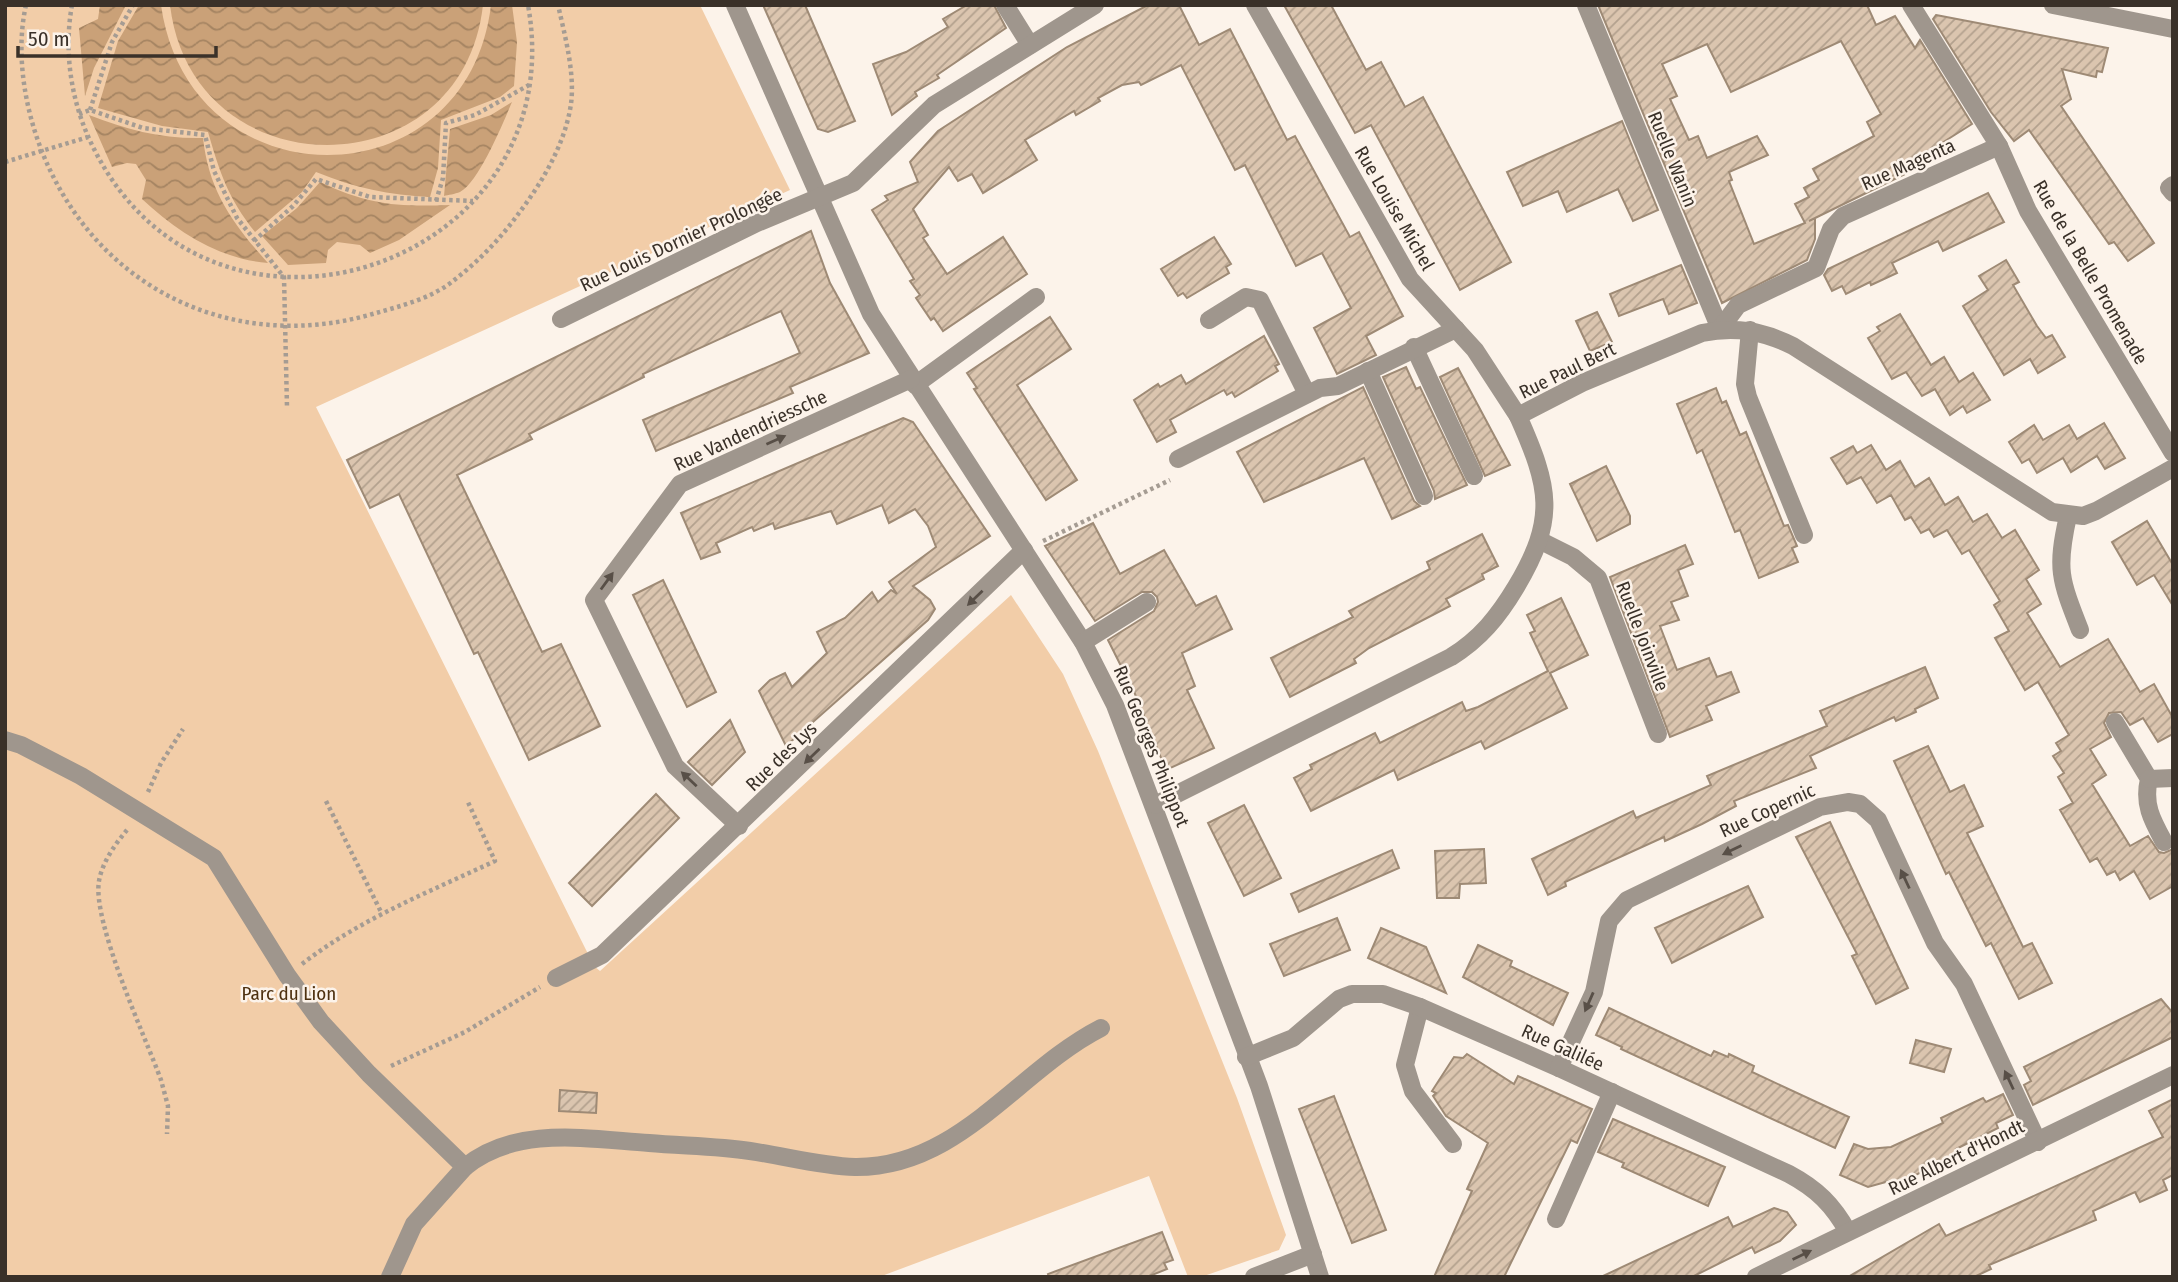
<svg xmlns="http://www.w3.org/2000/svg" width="2178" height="1282" font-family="'Fira Sans Condensed',sans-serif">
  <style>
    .park { fill: #f2cda8 }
    .water { fill: url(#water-waves) }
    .building { fill: url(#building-hatch); stroke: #9e8a75; stroke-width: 2; fill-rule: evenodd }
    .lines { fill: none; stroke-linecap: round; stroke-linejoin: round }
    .path { stroke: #a59c93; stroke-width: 4.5; stroke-dasharray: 3.5 3.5; stroke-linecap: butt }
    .minor { stroke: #9f968d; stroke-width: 18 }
    .oneway { fill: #584f47 }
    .labels { text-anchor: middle; stroke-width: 5; stroke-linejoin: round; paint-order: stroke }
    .street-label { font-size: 19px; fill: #3a3129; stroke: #fcf3ea }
    .park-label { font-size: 19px; fill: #4e3110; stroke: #fcf3ea }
  </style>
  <defs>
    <pattern id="water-waves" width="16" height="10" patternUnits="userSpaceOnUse" patternTransform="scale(1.75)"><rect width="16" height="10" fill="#caa178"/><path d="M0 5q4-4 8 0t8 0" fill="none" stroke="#a58462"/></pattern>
    <pattern id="building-hatch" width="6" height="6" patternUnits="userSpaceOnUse" patternTransform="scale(1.75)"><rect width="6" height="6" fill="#dbc5af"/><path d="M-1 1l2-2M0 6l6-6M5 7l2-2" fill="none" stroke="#b3a18e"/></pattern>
  </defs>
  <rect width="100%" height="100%" fill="#fcf3ea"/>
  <path class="park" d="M5,5H700L790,190L316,407L594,966L600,971L1011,595L1063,674L1098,751L1237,1098L1286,1235L1279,1250L1201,1277H1188L1149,1176L879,1277H5Z"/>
  <g class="water">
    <path d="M100,5H126L94,68L85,96L79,28L98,19Z"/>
    <path d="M139,5H161C189,205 467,205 491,5H512L517,42L514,86L500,97L441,120L438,168L430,197C389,195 355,188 316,172L302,192L255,232C228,198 220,173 208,132L162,126L98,108L118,41Z"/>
    <path d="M170,5H483C462,192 192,191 170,5Z"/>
    <path d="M512,102C503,123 479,182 460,192C455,194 448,195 444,196L450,129L491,115Z"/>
    <path d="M89,115C127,130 163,139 203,138C209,192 233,224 268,263C219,259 177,232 142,199L146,180L136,164L127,163L112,167Z"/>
    <path d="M320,182C369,205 397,207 450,205L399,240L370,253L360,245L337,242L328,250L326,263L288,265L262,236L297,208Z"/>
  </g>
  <g class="building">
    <path d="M763,5H805L855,121L828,132L818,129Z"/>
    <path d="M967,5H994L1006,28L937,75L939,78L915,92L917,96L892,115L873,64L906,52L948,27L943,19Z"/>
    <path d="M1148,5H1179L1199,45L1230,29L1287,140L1295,136L1350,237L1359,232L1403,316L1366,336L1376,355L1337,374L1314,328L1351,308L1322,253L1296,266L1245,165L1235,170L1181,65L1141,85L1139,82L1122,85L1098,98L1100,101L1076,115L1074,111L1025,140L1037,160L983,193L972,174L958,181L949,167L913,209L928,235L923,238L947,274L1003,237L1027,274L943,331L934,318L931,320L916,298L920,295L910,281L914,279L872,210L888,200L885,196L918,182L910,162L938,131L1067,47Z"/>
    <path d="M1284,5H1331L1366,70L1381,62L1405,107L1423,97L1511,262L1460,290L1371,125L1355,133Z"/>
    <path d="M1598,5H1867L1876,25L1895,16L1915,48L1920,40L1972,124L1907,165L1904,168L1907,173L1809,221L1815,218V239L1807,260L1722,303ZM1841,41L1881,114L1867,122L1874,136L1813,169L1819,180L1804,188L1809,197L1795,204L1805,223L1754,244L1729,181L1732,180L1729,172L1768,155L1757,136L1707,158L1698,136L1689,140L1670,99L1677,96L1662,64L1707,44L1731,92Z"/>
    <path d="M1936,15L2108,48L2102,72L2097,71L2096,77L2062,69L2071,99L2061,106L2154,243L2128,261L2114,242L2109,244L2029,130L2014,141L1991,112L1933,19Z"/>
    <path d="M1622,121L1658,210L1633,221L1618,189L1567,212L1558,191L1523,206L1507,172Z"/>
    <path d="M1988,193L2004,222L1943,251L1938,241L1892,263L1897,273L1871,285L1870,282L1846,294L1842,286L1832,291L1824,275L1828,269Z"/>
    <path d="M811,231L830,283L869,353L790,387L793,393L656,451L643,420L800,353L781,311L643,374L644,377L529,434L532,439L457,475L542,652L561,644L600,726L529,760L478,652L474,654L399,494L370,508L347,460Z"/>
    <path d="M1214,237L1231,264L1226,267L1229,273L1187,298L1183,293L1178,296L1161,269Z"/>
    <path d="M2006,260L2019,282L2013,285L2037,326L2046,338L2052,335L2065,357L2038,373L2030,359L2004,375L1963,306L1988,290L1979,276Z"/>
    <path d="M1681,265L1697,303L1669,314L1663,299L1619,316L1610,294Z"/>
    <path d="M1597,312L1612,342L1590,351L1576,321Z"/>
    <path d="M1900,314L1931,365L1944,357L1959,382L1973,373L1990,400L1967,413L1963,406L1950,415L1935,389L1922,396L1906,372L1892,379L1868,338L1880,331L1877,327Z"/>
    <path d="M1050,317L1071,349L1017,385L1077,480L1046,500L974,389L977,388L967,373Z"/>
    <path d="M1264,336L1279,364L1275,366L1278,371L1235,397L1232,392L1227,395L1224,390L1170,420L1176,432L1157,442L1134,400L1158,384L1160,387L1181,375L1186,384Z"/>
    <path d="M1406,367L1416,389L1420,387L1467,485L1435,499L1434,491L1383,377Z"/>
    <path d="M1458,368L1510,465L1485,476L1440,377Z"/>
    <path d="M1363,387L1414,501L1420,506L1392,519L1364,458L1264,502L1237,452Z"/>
    <path d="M1716,388L1722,403L1726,401L1740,435L1746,432L1784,526L1788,525L1797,546L1792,548L1798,562L1759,578L1740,530L1735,532L1702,450L1697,453L1677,404Z"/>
    <path d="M903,418L913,422L990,536L913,586L930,600L935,609L928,620L786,746L759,691L770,680L785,673L792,687L827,653L817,632L845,618L872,592L878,602L891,590L897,594L889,582L936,547L928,526L915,509L889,523L882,505L837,524L831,511L775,529L773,523L754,531L752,527L716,543L720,552L701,559L681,513Z"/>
    <path d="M2104,423L2125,458L2105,469L2097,456L2071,472L2063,458L2037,473L2029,459L2022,463L2009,442L2034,425L2043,440L2069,425L2077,439Z"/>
    <path d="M1871,445L1886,470L1900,461L1915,487L1929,478L1945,505L1958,497L1973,522L1987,514L2002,538L2015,530L2039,570L2026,579L2041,604L2027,613L2060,667L2108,639L2140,692L2154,684L2173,718V734L2158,742L2143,718L2130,725L2121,712L2109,713L2104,723L2111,737L2090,749L2106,775L2092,784L2130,846L2148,836L2159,852L2164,853L2173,849V886L2150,899L2134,871L2120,880L2115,871L2107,875L2097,858L2090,862L2060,810L2073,803L2058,777L2064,773L2053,756L2061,751L2056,743L2069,735L2038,682L2025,690L1995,638L2009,631L1994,605L2000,601L1969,550L1962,554L1947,530L1934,537L1929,529L1921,533L1911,517L1905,520L1891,495L1877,503L1861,477L1847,484L1831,458L1853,446L1857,453Z"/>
    <path d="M1606,466L1630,516V524L1597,541L1570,484Z"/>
    <path d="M2147,521L2173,565V606L2154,575L2137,585L2112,542Z"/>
    <path d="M1093,523L1120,574L1164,550L1196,606L1216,596L1232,629L1182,653L1195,686L1187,690L1214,748L1166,770L1135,694L1108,640L1154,611L1158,602L1157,597L1152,592H1142L1095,621L1045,546Z"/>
    <path d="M1482,534L1498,566L1482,574L1484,579L1446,599L1450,606L1369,648L1354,659L1356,663L1290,697L1271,658L1353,617L1349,611L1430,569L1427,562Z"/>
    <path d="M1685,545L1693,564L1678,570L1688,596L1671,602L1679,620L1660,626L1677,670L1709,658L1717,677L1731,672L1739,692L1706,706L1712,720L1670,737L1610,577Z"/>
    <path d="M663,580L716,692L687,707L633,595Z"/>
    <path d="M1561,598L1588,655L1550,673L1567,708L1485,749L1481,741L1398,780L1394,770L1311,811L1294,778L1312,769L1310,765L1375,733L1380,743L1462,702L1466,711L1478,707L1548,671L1530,633L1535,631L1527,615Z"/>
    <path d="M1925,667L1938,698L1915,709L1916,712L1896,721L1894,717L1810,756L1816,768L1734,801L1736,806L1702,824L1665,841L1664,837L1565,882L1566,886L1548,895L1532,859L1633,811L1636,818L1711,785L1707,776L1827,726L1820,711Z"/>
    <path d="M730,720L745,752L712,785L688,762Z"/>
    <path d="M1928,746L1950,792L1964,785L1983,826L1967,833L2023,947L2032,943L2052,983L2019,999L1991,943L1986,946L1949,872L1946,874L1894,761Z"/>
    <path d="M656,794L679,818L592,906L569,883Z"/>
    <path d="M1244,805L1281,878L1244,896L1208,823Z"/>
    <path d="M1830,822L1908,988L1876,1004L1852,956L1857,954L1796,837Z"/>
    <path d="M1484,849L1486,883L1460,884L1459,898H1437L1435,851Z"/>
    <path d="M1392,850L1399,868L1299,912L1291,894Z"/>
    <path d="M1748,886L1763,917L1672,963L1655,928Z"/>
    <path d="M1337,918L1350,950L1284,976L1270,944Z"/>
    <path d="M1381,928L1426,947L1446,993L1368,958Z"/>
    <path d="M1478,945L1512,961L1510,966L1568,993L1553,1025L1463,977Z"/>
    <path d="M2161,999L2173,1013V1037L2033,1105L2024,1085L2031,1081L2024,1067Z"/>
    <path d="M1609,1008L1711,1056L1714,1051L1728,1057L1729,1054L1754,1066L1752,1072L1849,1117L1835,1148L1621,1049L1622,1047L1596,1035Z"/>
    <path d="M1916,1040L1951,1049L1944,1072L1910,1063Z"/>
    <path d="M1467,1054L1514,1084L1518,1076L1592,1109L1577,1143L1571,1140L1504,1277H1434L1472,1191L1467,1189L1488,1143L1446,1116L1433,1096L1436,1093L1432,1091L1454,1057L1463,1058Z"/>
    <path d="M560,1090L597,1093L596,1113L559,1111Z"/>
    <path d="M2003,1094L2013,1115L1996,1123L1998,1128L1956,1149L1959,1154L1895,1185L1893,1180L1868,1187L1840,1175L1854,1144L1868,1149L1891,1147L1943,1123L1941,1118L1983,1098L1986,1102Z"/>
    <path d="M1334,1096L1386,1230L1352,1243L1299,1109Z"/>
    <path d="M2173,1099V1175L2163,1180L2167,1190L2140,1202L2135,1192L2093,1211L2096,1220L1989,1265L1991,1269L1974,1277H1848L1939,1224L1946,1236L2163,1137L2149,1111Z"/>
    <path d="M1613,1119L1725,1167L1708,1206L1622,1167L1624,1163L1598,1152Z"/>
    <path d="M1774,1208L1787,1212L1796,1225L1780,1241L1755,1253L1752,1247L1692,1277H1601L1728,1217L1733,1227Z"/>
    <path d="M1162,1232L1173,1260L1164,1263L1167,1269L1147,1277H1049L1048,1274Z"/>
  </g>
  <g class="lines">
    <g class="path">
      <path d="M26,5C14,58 27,122 50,170C110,297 243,353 376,313C401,306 432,298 453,281C478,262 501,238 519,213C543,181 565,144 571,104C575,73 565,36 558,5"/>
      <path d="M72,5C63,54 72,106 94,149C213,387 575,267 528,5"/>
      <path d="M90,110L112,42L133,5"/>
      <path d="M79,114L90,110L143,128L205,135L214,171L237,218L284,277L287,407"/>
      <path d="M5,162L88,137"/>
      <path d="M436,201L443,178L446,123L475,115L529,85"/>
      <path d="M254,241L293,206L316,179L370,197L473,201"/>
      <path d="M1043,541L1170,480"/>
      <path d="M148,792L161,763L183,729"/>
      <path d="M326,801L382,914"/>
      <path d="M127,830C115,844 102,863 99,881C92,922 145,1036 161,1080L168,1106L167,1134"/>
      <path d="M302,964C360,919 429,892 495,861L467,800"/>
      <path d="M391,1066L465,1032L540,987"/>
    </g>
    <g class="minor">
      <path d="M735,5L871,314L1083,642L1115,705L1259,1086L1320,1277"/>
      <path d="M1005,5L1030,45"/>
      <path d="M1255,5L1410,279L1475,350L1518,416"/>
      <path d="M1586,5L1720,329"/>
      <path d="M2053,5L2173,29"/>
      <path d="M1999,146L2028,211L2173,453"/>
      <path d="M2173,185L2169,188L2173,193"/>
      <path d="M561,319L757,223L853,183L934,105L1095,5"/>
      <path d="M1209,320L1246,297L1260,300L1307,394"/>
      <path d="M1720,329L1738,305L1816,268L1831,229L1843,216L1999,146L1911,5"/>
      <path d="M1750,330L1745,384L1748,397L1804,535"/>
      <path d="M1414,347L1474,476"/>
      <path d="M1368,371L1424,496"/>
      <path d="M915,385L1036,297"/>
      <path d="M1178,459L1320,388L1338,386L1456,329"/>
      <path d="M2068,516C2056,569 2060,579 2080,630"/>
      <path d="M1541,541L1573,557L1598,578L1658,734"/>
      <path d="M1083,642L1147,602"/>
      <path d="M2115,722L2149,779C2143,804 2152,820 2164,842"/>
      <path d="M5,740L21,745L81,776L214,858L287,975L321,1022L369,1074L465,1167L414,1224L390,1277"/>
      <path d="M2149,779L2173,778"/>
      <path d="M1155,805L1451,657C1480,639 1498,617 1516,587C1557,518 1550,488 1518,416L1582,383L1702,333C1735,326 1763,331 1793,346L2052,512L2083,516L2096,511L2173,468"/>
      <path d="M739,826L675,766L594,600L680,484L911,379"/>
      <path d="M556,978L602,955L1024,550"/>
      <path d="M1420,1007L1405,1065L1413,1091L1453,1144"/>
      <path d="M1246,1057L1293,1038L1339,999L1352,994H1383L1420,1007L1559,1068L1789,1174C1817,1189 1833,1205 1848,1232"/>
      <path d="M1559,1068L1594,992L1609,921L1627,900L1820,807L1848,802L1860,804L1878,820L1935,943L1964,984L2038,1142"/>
      <path d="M465,1167C516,1125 588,1139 649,1143C683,1146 717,1146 750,1151C785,1156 820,1166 855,1167C959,1168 1017,1071 1101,1028"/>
      <path d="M1556,1219L1612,1092"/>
      <path d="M1254,1277L1313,1254"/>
      <path d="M1756,1277L2173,1075"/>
    </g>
  </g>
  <defs><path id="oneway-solid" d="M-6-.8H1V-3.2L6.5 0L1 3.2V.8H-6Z" transform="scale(1.75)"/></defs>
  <g class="oneway">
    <use href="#oneway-solid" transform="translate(776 440) rotate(-24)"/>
    <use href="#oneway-solid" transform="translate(607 581) rotate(-54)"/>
    <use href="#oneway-solid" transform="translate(975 598) rotate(136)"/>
    <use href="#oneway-solid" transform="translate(812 756) rotate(136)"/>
    <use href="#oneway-solid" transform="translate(689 779) rotate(-137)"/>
    <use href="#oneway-solid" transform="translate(1732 850) rotate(154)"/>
    <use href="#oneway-solid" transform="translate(1905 879) rotate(-115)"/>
    <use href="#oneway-solid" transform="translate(1589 1002) rotate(114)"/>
    <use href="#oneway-solid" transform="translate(2009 1080) rotate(-115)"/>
    <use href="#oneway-solid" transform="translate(1802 1255) rotate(-26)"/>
  </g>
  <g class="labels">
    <g class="street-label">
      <text transform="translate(1673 159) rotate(68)" y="7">Ruelle Wanin</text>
      <text transform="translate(1908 164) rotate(-24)" y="7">Rue Magenta</text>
      <text transform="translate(1395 208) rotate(60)" y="7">Rue Louise Michel</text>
      <text transform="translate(681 239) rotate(-25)" y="7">Rue Louis Dornier Prolongée</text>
      <text transform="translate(2091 272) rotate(60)" y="7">Rue de la Belle Promenade</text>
      <text transform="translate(1567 370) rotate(-26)" y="7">Rue Paul Bert</text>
      <text transform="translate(750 430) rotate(-25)" y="7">Rue Vandendriessche</text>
      <text transform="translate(1643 636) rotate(69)" y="7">Ruelle Joinville</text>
      <text transform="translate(1152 746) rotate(68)" y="7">Rue Georges Philippot</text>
      <text transform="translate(781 756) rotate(-44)" y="7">Rue des Lys</text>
      <text transform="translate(1767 810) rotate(-25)" y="7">Rue Copernic</text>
      <text transform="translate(1563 1047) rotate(24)" y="7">Rue Galilée</text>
      <text transform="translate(1956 1157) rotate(-26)" y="7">Rue Albert d'Hondt</text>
    </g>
    <g class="park-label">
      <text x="289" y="1000">Parc du Lion</text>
    </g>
  </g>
  <rect width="2178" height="1282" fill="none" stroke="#3a3129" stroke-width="14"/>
  <path d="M18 46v10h198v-10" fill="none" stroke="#3a3129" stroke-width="3.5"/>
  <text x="28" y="46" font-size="21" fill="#3a3129" stroke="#fcf3ea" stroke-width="5" paint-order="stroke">50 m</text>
</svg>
